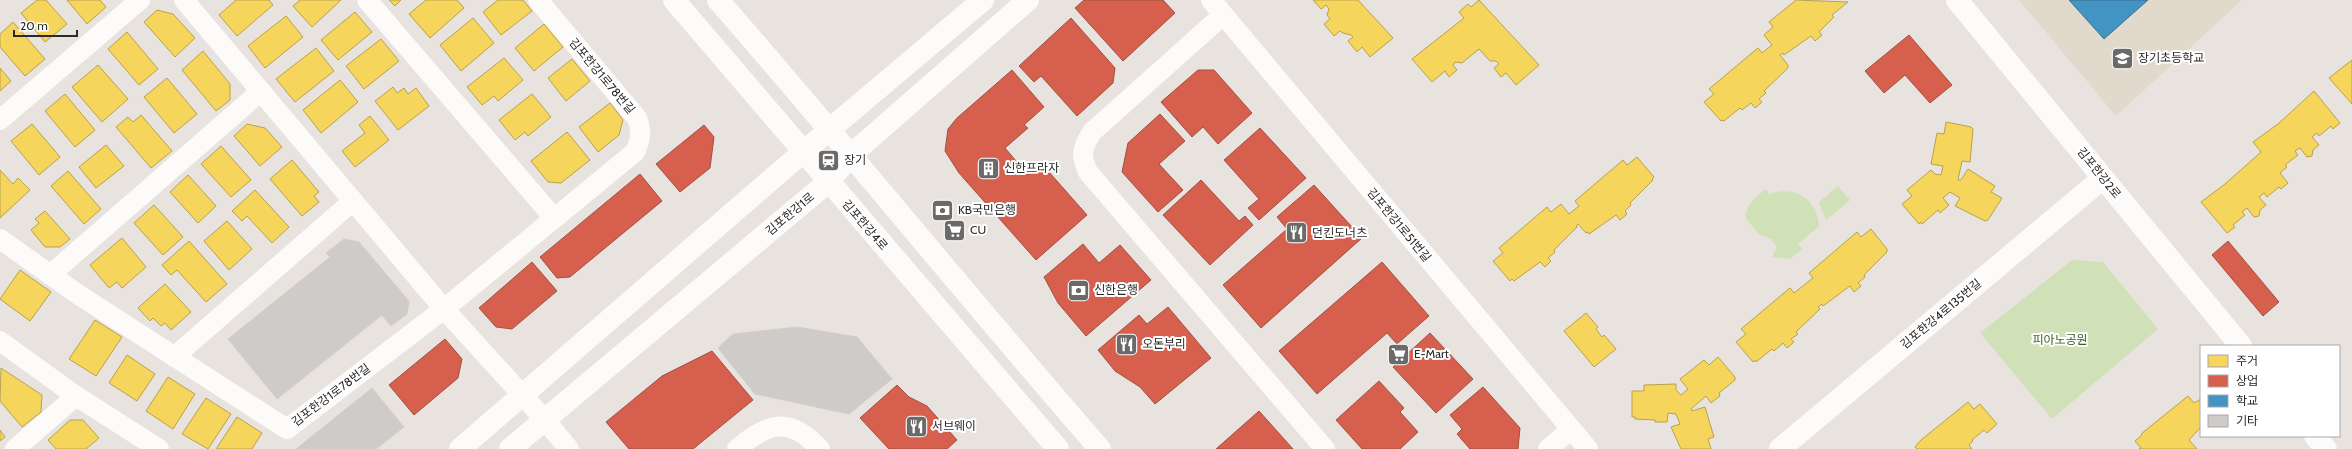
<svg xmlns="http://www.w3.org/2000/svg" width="2352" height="449" font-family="Cabin,'Noto Sans KR',sans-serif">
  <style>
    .education { fill: #e2d9cd }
    .green { fill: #d0e1b8 }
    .homes { fill: #f6d55c; stroke: #b8a14d }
    .shops { fill: #d6604d; stroke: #a25042 }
    .schools { fill: #4393c3; stroke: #3b7395 }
    .building { fill: #cfcbc8; stroke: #d2cfcb }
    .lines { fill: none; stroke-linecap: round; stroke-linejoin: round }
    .minor { stroke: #fcfbfa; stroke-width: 20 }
    .tertiary { stroke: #fcfbfa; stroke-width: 22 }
    .labels { text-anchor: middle; stroke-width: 4; stroke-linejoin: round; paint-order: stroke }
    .poi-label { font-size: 12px; fill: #292929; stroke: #fff; text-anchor: start }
    .street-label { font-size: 12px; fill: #292929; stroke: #fff }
    .park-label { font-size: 12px; fill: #35641c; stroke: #fff }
  </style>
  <rect width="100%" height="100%" fill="#e8e3de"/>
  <path class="education" d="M2019,0H2242L2116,116Z"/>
  <g class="green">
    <path d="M1838,186L1850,200L1826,220L1819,202Z"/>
    <path d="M1766,189L1769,194C1795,185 1817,199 1819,226L1798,244L1802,249L1790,259L1772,257L1777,247L1771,239L1759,234L1746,219C1744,206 1757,196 1766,189Z"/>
    <path d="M2072,260L2103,262L2158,329L2052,419L1980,333Z"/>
  </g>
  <g class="homes">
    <path d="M37,0H46L67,24L45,42L21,13Z"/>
    <path d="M67,0H100L106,7L87,24Z"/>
    <path d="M236,0H269L273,5L237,36L219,15Z"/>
    <path d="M300,0H341L312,27L293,6Z"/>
    <path d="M389,0H401L395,6Z"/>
    <path d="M426,0H457L464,8L430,38L409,14Z"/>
    <path d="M498,0H523L532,11L501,35L483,12Z"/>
    <path d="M1313,0H1358L1393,38L1370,57L1362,47L1357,52L1348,41L1353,37L1351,35L1343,33L1340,31L1334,36L1324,24L1330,19L1327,15L1329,9L1326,5L1321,9Z"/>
    <path d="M1479,0L1539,65L1516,85L1506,73L1501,77L1494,68L1499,64L1496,61H1490L1479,49L1462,63L1455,62L1453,65L1457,70L1449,77L1445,71L1432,82L1412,59L1464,18L1459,12L1468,4L1471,7Z"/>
    <path d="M1796,0L1848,2L1832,15L1834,17L1819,32L1822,35L1815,41L1811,36L1784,55L1783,53L1780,55L1788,65V68L1764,91L1766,93L1759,99L1762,102L1755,108L1751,103L1742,110L1740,108L1724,121L1723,120L1721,121L1704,102L1714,94L1709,89L1758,48L1762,53L1772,45L1764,35L1773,27L1769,22Z"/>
    <path d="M157,10L173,14L195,38L175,57L144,22Z"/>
    <path d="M355,12L372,32L338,60L321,40Z"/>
    <path d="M286,16L303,37L265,68L248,46Z"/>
    <path d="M473,18L494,43L461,71L440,45Z"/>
    <path d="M13,22L45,59L25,76L0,47V34Z"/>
    <path d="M544,24L563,47L534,71L515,48Z"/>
    <path d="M127,32L158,69L139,85L108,49Z"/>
    <path d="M381,39L399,61L364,89L346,66Z"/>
    <path d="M316,48L334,71L295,102L276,79Z"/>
    <path d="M203,51L230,84V100L216,111L182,70Z"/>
    <path d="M504,58L523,80L498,101L494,96L482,105L467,87Z"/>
    <path d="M572,59L590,81L566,101L548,78Z"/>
    <path d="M2352,60V104L2329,78Z"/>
    <path d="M98,65L128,99L102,122L72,87Z"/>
    <path d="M0,68L11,81L0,91Z"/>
    <path d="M167,78L197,114L174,133L144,97Z"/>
    <path d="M340,80L358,102L321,133L303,110Z"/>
    <path d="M393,87L397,93L404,88L408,94L416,88L429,106L398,130L375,101Z"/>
    <path d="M2314,91L2340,123L2333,129L2331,126L2319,136L2317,133L2312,137L2319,145L2313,150L2312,156L2307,157L2300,148L2295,151L2298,155L2285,165L2287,167L2280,173L2288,183L2281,189L2279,187L2267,197L2264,193L2259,197L2266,205L2260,210L2259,216L2254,217L2247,208L2242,212L2245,215L2233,225L2235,227L2227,233L2201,202L2225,184L2261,152L2253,142L2278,124Z"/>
    <path d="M65,94L95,130L75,147L45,111Z"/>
    <path d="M532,94L551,117L528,136L525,132L515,140L499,120Z"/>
    <path d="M610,103L623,120L619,135L598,152L579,127Z"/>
    <path d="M141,115L172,151L151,168L116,127L128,117L133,122Z"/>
    <path d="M370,116L389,140L355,167L342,151L365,133L359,125Z"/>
    <path d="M1946,122L1971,127L1973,129L1970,162L1962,161L1958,180H1961L1968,169L1995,186L1991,192L2002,198L1988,220L1985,221L1955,206L1960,198L1950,192L1943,198L1949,205L1940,213L1938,210L1922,224L1921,222L1919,224L1902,204L1912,196L1907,190L1931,170L1935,174L1941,175L1943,166L1931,164L1937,133L1944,134Z"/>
    <path d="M32,124L60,157L39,175L11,141Z"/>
    <path d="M247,124L265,128L282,147L260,166L234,136Z"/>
    <path d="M567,132L590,160L561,183L548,182L531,161Z"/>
    <path d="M106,145L124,166L96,188L79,167Z"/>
    <path d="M221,146L251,180L231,197L201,164Z"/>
    <path d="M1637,157L1654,177L1652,179L1653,180L1630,203L1631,205L1625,211L1627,214L1620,220L1616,215L1589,234L1588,232L1586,233L1578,224L1576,226L1577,227L1554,250L1555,252L1548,258L1551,261L1545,267L1540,262L1514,281L1512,279L1510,281L1493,261L1503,253L1499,248L1547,207L1551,212L1561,204L1569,214L1579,206L1575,201L1623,160L1627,165Z"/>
    <path d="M292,160L319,192L314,196L319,202L302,216L270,179Z"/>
    <path d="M0,170L13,184L18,178L30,190L0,218Z"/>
    <path d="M68,171L101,209L84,224L51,186Z"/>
    <path d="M188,175L216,206L198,223L170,192Z"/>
    <path d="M255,190L289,227L272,243L247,216L242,221L232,211Z"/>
    <path d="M154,205L183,237L163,255L134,223Z"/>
    <path d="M45,211L70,239L60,247H45L31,230L39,223L35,219Z"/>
    <path d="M227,221L252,249L229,270L204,241Z"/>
    <path d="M1871,229L1887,249V252L1864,275L1865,277L1858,283L1861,286L1854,292L1850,286L1823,306L1822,304L1818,307L1820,309L1796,332L1798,334L1791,339L1794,342L1787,348L1783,343L1774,351L1772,349L1756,362L1755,360L1753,362L1736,342L1746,334L1741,329L1790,288L1794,293L1813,278L1809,273L1857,232L1861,237Z"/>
    <path d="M122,238L146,267L122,288L117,282L109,288L90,265Z"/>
    <path d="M189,241L227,284L206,302L177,270L171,275L162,265Z"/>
    <path d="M20,270L51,292L30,321L0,299Z"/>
    <path d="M165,284L191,312L171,330L165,323L161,326L153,318L150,321L138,308Z"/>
    <path d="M1586,313L1598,327L1596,329L1602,337L1604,335L1616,349L1594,367L1564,331Z"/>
    <path d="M95,320L122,337L96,376L69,359Z"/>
    <path d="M127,355L155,374L137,401L109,383Z"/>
    <path d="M1718,357L1735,377V380L1719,393L1720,396L1711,403L1706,396L1691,409L1692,411L1705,407L1714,437L1708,439L1711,449H1681L1671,427L1680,424L1676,414L1668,413L1667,422H1655V420L1635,419V417H1632V391H1644V385L1676,384V390L1681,395L1688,389L1680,379L1704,360L1709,365Z"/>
    <path d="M1,368L42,395L41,412L22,427L0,401Z"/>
    <path d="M168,377L195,394L173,429L146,411Z"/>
    <path d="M2188,396L2194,403L2201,399V427L2189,440L2197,449H2139L2141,448L2135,441L2142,435L2141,434Z"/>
    <path d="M206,398L231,414L208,449L182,434Z"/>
    <path d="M1968,402L1974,409L1980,404L1997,424L1987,433L1984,430L1972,440L1973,441L1969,445L1972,449H1917L1915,447L1921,440Z"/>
    <path d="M237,417L262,433L252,449H216Z"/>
    <path d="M70,420H83L99,438L86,449H56L48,440Z"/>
    <path d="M0,430L5,437L0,441Z"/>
  </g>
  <g class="shops">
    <path d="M1084,0H1163L1175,13L1123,61L1075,8Z"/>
    <path d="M1071,18L1115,68L1113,83L1077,116L1041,76L1034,82L1019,66Z"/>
    <path d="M1909,35L1952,85L1930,103L1905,75L1884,93L1865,71Z"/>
    <path d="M1012,70L1044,107L1024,125L1028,128L1005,148L1028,175L1041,163L1087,215L1036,260L959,173L945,151L948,129L957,118Z"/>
    <path d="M1198,70H1214L1252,113L1218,144L1203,127L1192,137L1161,102Z"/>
    <path d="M1160,114L1185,141L1159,164L1183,190L1158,212L1122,172L1128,143Z"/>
    <path d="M704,125L714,137L710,168L680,192L656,164Z"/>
    <path d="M1260,128L1306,178L1259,220L1248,208L1259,199L1224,160Z"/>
    <path d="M640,174L662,201L570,277L557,278L540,257Z"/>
    <path d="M1201,180L1239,221L1245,216L1253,225L1210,265L1163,215Z"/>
    <path d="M1314,185L1362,238L1261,328L1223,285L1287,229L1277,217Z"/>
    <path d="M2228,241L2279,302L2263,316L2212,255Z"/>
    <path d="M1083,244L1099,263L1120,245L1151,280L1086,336L1058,303L1044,277Z"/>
    <path d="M532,262L557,291L512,329L496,327L479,308Z"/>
    <path d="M1382,262L1429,316L1397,344L1387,333L1317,394L1279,351Z"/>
    <path d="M1168,307L1211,358L1155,404L1140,387L1115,371L1098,350L1139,315L1147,324Z"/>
    <path d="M1430,333L1473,379L1436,413L1393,367Z"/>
    <path d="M445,339L462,359L458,378L414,415L389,385Z"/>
    <path d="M712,351L753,400L693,449H629L606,422L662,376Z"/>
    <path d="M1379,381L1404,408L1400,412L1418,432L1400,449H1362L1336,420Z"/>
    <path d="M897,385L909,397L927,406L957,440L947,449H889L860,418Z"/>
    <path d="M1483,387L1520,428L1518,449H1470L1457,434L1462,429L1450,415Z"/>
    <path d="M1259,411L1293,449H1216Z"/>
  </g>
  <path class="schools" d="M2069,0H2148L2104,39Z"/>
  <g class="building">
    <path d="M344,239L359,242L409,301L407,314L391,326L382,315L277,399L228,339L330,257L326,253Z"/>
    <path d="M797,327L857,337L892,379L849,414L755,394L718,348L733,334Z"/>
    <path d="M372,388L404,427L376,449H296Z"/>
  </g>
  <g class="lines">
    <g class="minor">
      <path d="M184,0L444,309L545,420L569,449"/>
      <path d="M367,0L554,218"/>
      <path d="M1211,0L1588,449"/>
      <path d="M1223,15L1092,132C1082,148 1080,155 1088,172L1325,449"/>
      <path d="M0,120L140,0"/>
      <path d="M0,239L79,295L287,429L444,309L635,152C641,139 642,131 637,118L538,0"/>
      <path d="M50,275L261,91"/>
      <path d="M0,341L76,396L159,449"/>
      <path d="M174,357L353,201"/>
      <path d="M15,449L76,396"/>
      <path d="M737,449C768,422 790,416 820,449"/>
      <path d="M1548,449L1571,429"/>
    </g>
    <g class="tertiary">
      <path d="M674,0L1058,449"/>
      <path d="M718,0C847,148 971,301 1100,449"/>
      <path d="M1957,0L2241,346"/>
      <path d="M2315,436L2326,449"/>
      <path d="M460,449L803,152L983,0"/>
      <path d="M510,449L828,182L852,154L1028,0"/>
      <path d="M1780,449L2103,178"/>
    </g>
  </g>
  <defs>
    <symbol id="school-square" viewBox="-11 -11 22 22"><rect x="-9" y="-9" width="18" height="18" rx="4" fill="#6c6a68" stroke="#fff"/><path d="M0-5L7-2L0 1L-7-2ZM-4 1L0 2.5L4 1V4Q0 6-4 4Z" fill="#fff"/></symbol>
    <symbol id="station-square" viewBox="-11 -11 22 22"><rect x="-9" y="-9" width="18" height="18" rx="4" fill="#6c6a68" stroke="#fff"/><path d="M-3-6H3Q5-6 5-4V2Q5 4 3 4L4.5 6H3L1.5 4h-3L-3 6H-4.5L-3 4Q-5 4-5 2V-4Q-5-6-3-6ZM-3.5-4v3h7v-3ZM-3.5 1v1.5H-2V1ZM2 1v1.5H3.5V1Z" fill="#fff"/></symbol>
    <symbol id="building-square" viewBox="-11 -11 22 22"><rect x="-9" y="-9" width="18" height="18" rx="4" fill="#6c6a68" stroke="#fff"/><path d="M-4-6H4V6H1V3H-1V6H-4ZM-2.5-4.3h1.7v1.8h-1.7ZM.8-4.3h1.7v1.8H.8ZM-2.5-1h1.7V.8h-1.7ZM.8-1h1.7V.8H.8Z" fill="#fff"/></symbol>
    <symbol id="bank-square" viewBox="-11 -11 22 22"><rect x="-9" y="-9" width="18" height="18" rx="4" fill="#6c6a68" stroke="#fff"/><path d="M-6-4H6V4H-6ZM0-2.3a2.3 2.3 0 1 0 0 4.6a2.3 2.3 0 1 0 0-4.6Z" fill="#fff"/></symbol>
    <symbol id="supermarket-square" viewBox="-11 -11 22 22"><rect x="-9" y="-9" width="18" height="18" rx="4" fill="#6c6a68" stroke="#fff"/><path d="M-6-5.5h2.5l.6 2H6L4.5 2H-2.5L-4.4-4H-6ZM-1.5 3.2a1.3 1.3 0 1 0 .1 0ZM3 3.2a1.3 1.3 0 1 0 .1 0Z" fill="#fff"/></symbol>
    <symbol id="restaurant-square" viewBox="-11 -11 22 22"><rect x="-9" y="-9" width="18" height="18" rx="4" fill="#6c6a68" stroke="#fff"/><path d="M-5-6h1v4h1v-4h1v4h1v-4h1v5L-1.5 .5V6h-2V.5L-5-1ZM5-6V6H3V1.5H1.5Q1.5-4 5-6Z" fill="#fff"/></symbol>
  </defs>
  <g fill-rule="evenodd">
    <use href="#school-square" x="2110" y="46" width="25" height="25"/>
    <use href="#station-square" x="816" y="148" width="25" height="25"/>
    <use href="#building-square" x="976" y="156" width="25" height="25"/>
    <use href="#bank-square" x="930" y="198" width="25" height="25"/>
    <use href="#supermarket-square" x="942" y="218" width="25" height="25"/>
    <use href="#restaurant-square" x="1284" y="220" width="25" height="25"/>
    <use href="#bank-square" x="1066" y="278" width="25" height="25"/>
    <use href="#restaurant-square" x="1114" y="332" width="25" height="25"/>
    <use href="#supermarket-square" x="1386" y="342" width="25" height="25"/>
    <use href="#restaurant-square" x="904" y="414" width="25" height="25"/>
  </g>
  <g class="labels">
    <g class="poi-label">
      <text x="2138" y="62">장기초등학교</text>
      <text x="844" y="164">장기</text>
      <text x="1004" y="172">신한프라자</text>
      <text x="958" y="214">KB국민은행</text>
      <text x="970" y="234">CU</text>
      <text x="1312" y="237">던킨도너츠</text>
      <text x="1094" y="294">신한은행</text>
      <text x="1142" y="348">오돈부리</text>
      <text x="1414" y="358">E-Mart</text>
      <text x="932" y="430">서브웨이</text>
    </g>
    <g class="street-label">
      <text transform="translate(602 76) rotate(50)" y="4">김포한강1로78번길</text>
      <text transform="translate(2099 173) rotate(51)" y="4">김포한강2로</text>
      <text transform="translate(790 214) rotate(-40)" y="4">김포한강1로</text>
      <text transform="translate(865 225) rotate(49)" y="4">김포한강4로</text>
      <text transform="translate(1399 225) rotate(50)" y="4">김포한강1로51번길</text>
      <text transform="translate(1941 314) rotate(-40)" y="4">김포한강4로135번길</text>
      <text transform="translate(331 395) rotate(-37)" y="4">김포한강1로78번길</text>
    </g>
    <g class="park-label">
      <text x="2060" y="344">피아노공원</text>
    </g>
  </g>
  <rect x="2200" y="345" width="140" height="92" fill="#ffffff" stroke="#a9a9a9"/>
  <rect x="2208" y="355" width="20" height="12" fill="#f6d55c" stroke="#a9a9a9"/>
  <text x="2236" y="365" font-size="12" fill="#292929">주거</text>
  <rect x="2208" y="375" width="20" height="12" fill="#d6604d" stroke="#a9a9a9"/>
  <text x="2236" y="385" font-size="12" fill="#292929">상업</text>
  <rect x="2208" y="395" width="20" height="12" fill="#4393c3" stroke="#a9a9a9"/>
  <text x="2236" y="405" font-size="12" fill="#292929">학교</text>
  <rect x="2208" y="415" width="20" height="12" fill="#cfcbc8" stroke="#a9a9a9"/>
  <text x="2236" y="425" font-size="12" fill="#292929">기타</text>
  <path d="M14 30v6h63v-6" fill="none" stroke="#292929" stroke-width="2"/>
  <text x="20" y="30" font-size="12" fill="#292929" stroke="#ffffff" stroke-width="3" paint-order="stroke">20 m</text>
</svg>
